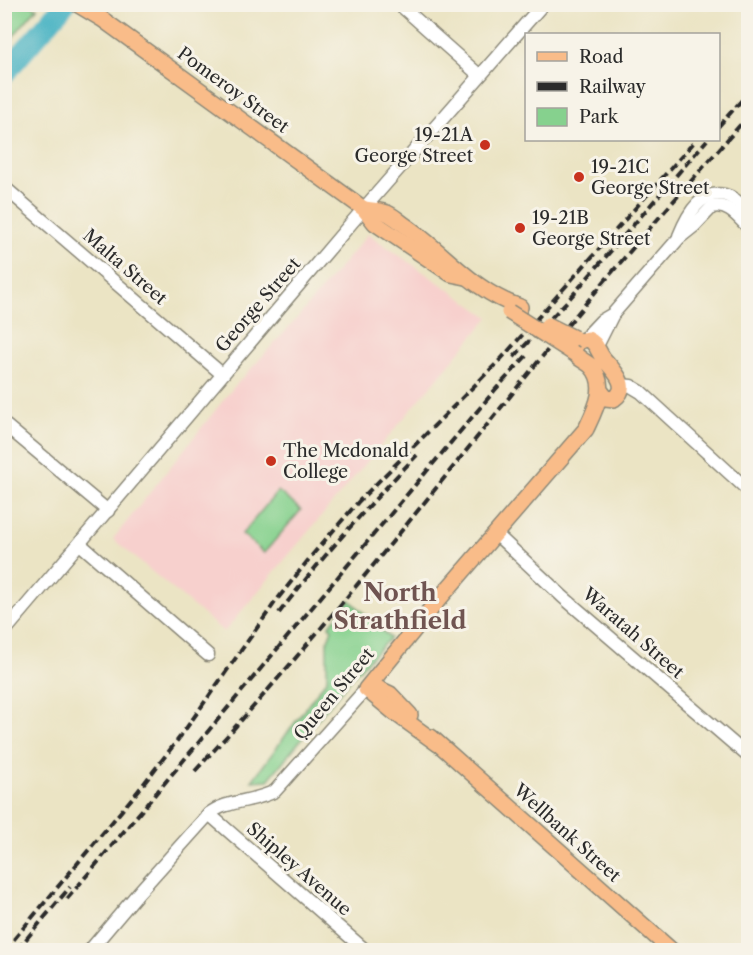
<svg xmlns="http://www.w3.org/2000/svg" width="753" height="955" font-family="'Libre Caslon Text',serif">
  <style>
    .built { fill: #f7d0cd }
    .green { fill: #86d18e; stroke: #587e5c; stroke-width: 1.5 }
    .lines { fill: none; stroke-linecap: round; stroke-linejoin: round }
    .river { stroke: #46b2c3; stroke-width: 21 }
    .minor-casing { stroke: #8b8878; stroke-width: 15 }
    .major-casing { stroke: #8b8878; stroke-width: 18 }
    .minor { stroke: #fff; stroke-width: 12 }
    .major { stroke: #f9bc89; stroke-width: 15 }
    .rail { stroke: #2b2b2b; stroke-width: 4; stroke-dasharray: 9 4.5; stroke-linecap: butt }
    .major-bridge-casing { stroke: #8b8878; stroke-width: 18; stroke-linecap: butt }
    .major-bridge { stroke: #f9bc89; stroke-width: 15 }
    .poi-dot { fill: #c8321e; stroke: #f7f3e8; stroke-width: 2 }
    .labels { text-anchor: middle; stroke-width: 6; stroke-linejoin: round; paint-order: stroke }
    .street-label { font-size: 18px; fill: #2b2b2b; stroke: #f7f3e8 }
    .poi-label { font-size: 18px; fill: #2b2b2b; stroke: #f7f3e8; text-anchor: start }
    .district-label { font-size: 24px; font-weight: bold; fill: #705451; stroke: #f7f3e8 }
  </style>
  <rect width="100%" height="100%" fill="#f7f3e8"/>
  <filter id="ink" filterUnits="userSpaceOnUse"><feTurbulence type="fractalNoise" baseFrequency=".0167" numOctaves="2"/><feDisplacementMap in="SourceGraphic" scale="12" xChannelSelector="R" yChannelSelector="G"/><feConvolveMatrix kernelMatrix="1 2 1 2 8 2 1 2 1" color-interpolation-filters="sRGB"/></filter>
  <filter id="wash" filterUnits="userSpaceOnUse"><feTurbulence type="fractalNoise" baseFrequency=".008" numOctaves="4" result="noise"/><feDisplacementMap in="SourceGraphic" scale="24" xChannelSelector="R" yChannelSelector="G"/><feGaussianBlur stdDeviation="1.35" result="paint"/><feColorMatrix in="noise" values="0 0 0 0 0 0 0 0 0 0 0 0 0 0 0 0 0 1.4 0 .05"/><feComposite in="paint" operator="in"/></filter>
  <g filter="url(#wash)">
    <rect width="100%" height="100%" fill="#ebe4c4"/>
    <path class="built" d="M368,234L489,317L224,632L113,539L233,388L293,323Z"/>
    <g class="green">
      <path d="M5,4L30,5L37,8L5,46Z"/>
      <path d="M278,491L301,510L264,553L242,534Z"/>
      <path d="M350,600L390,638L354,675L268,780L252,781L327,679V642L332,629L329,626Z"/>
    </g>
    <g class="lines">
      <path class="river" d="M4,74L65,4"/>
    </g>
  </g>
  <g filter="url(#ink)">
    <g class="lines">
      <defs>
        <g id="minor">
          <path d="M399,4L479,75"/>
          <path d="M4,187L222,374"/>
          <path d="M679,236C686,218 700,189 725,195C734,197 741,205 748,211"/>
          <path d="M584,339L601,321L613,314"/>
          <path d="M597,346L613,314L679,238L694,226L712,207C728,203 738,217 748,227"/>
          <path d="M621,385L631,386L641,392L748,490"/>
          <path d="M4,424L108,511"/>
          <path d="M496,534L563,597L748,756"/>
          <path d="M80,544L208,655"/>
          <path d="M4,632L353,221L543,4"/>
          <path d="M209,814L365,950"/>
          <path d="M90,950L139,892L209,814C226,800 255,802 275,791L366,689"/>
        </g>
        <g id="major">
          <path d="M77,4L102,19L364,209L375,223L451,274L466,277"/>
          <path d="M364,209C371,210 380,210 387,213C394,216 400,222 406,226C445,253 474,292 520,307"/>
          <path d="M371,685L390,694L410,715"/>
          <path d="M431,737L671,950"/>
          <path d="M438,744L395,713L366,689L439,599L586,429C595,410 609,385 591,366C584,360 577,359 573,350L579,341L588,339C597,343 597,350 603,358C612,369 632,386 614,399L606,398L600,390"/>
        </g>
      </defs>
      <use href="#minor" class="minor-casing"/>
      <use href="#major" class="major-casing"/>
      <use href="#minor" class="minor"/>
      <use href="#major" class="major"/>
      <g class="rail">
        <path d="M718,127L748,93"/>
        <path d="M514,357L570,298L707,140"/>
        <path d="M279,613C322,557 368,506 417,455"/>
        <path d="M195,771C327,629 445,475 568,325C626,254 688,185 748,116"/>
        <path d="M67,899L495,390L528,354"/>
        <path d="M5,950L138,791L180,737L276,601L313,554L359,501L501,359L696,140"/>
        <path d="M17,950L70,887"/>
      </g>
      <defs>
        <g id="major-bridge">
          <path d="M509,312L575,354"/>
          <path d="M548,325L574,338"/>
        </g>
      </defs>
      <use href="#major-bridge" class="major-bridge-casing"/>
      <use href="#major-bridge" class="major-bridge"/>
    </g>
  </g>
  <g class="poi-dot">
    <circle cx="485" cy="145" r="6"/>
    <circle cx="579" cy="177" r="6"/>
    <circle cx="520" cy="228" r="6"/>
    <circle cx="271" cy="461" r="6"/>
  </g>
  <g class="labels">
    <g class="street-label">
      <text transform="translate(233 90) rotate(36)" y="6">Pomeroy Street</text>
      <text transform="translate(125 267) rotate(41)" y="6">Malta Street</text>
      <text transform="translate(258 305) rotate(-49)" y="6">George Street</text>
      <text transform="translate(633 633) rotate(41)" y="6">Waratah Street</text>
      <text transform="translate(334 694) rotate(-50)" y="6">Queen Street</text>
      <text transform="translate(567 833) rotate(42)" y="6">Wellbank Street</text>
      <text transform="translate(299 869) rotate(41)" y="6">Shipley Avenue</text>
    </g>
    <g class="poi-label">
      <text x="473" y="141" text-anchor="end">19-21A<tspan x="473" dy="21">George Street</tspan></text>
      <text x="591" y="173">19-21C<tspan x="591" dy="21">George Street</tspan></text>
      <text x="532" y="224">19-21B<tspan x="532" dy="21">George Street</tspan></text>
      <text x="283" y="457">The Mcdonald<tspan x="283" dy="21">College</tspan></text>
    </g>
    <g class="district-label">
      <text x="400" y="601">North<tspan x="400" dy="28">Strathfield</tspan></text>
    </g>
  </g>
  <rect width="753" height="955" fill="none" stroke="#f7f3e8" stroke-width="24"/>
  <rect x="525" y="33" width="195" height="108" fill="#f7f3e8" stroke="#a5a39c" stroke-width="1.5"/>
  <rect x="537" y="52" width="30" height="9" fill="#f9bc89" stroke="#a5a39c" stroke-width="1.5"/>
  <text x="579" y="63" font-size="18" fill="#2b2b2b">Road</text>
  <rect x="537" y="82" width="30" height="9" fill="#2b2b2b" stroke="#a5a39c" stroke-width="1.5"/>
  <text x="579" y="93" font-size="18" fill="#2b2b2b">Railway</text>
  <rect x="537" y="108" width="30" height="18" fill="#86d18e" stroke="#a5a39c" stroke-width="1.5"/>
  <text x="579" y="123" font-size="18" fill="#2b2b2b">Park</text>
</svg>
